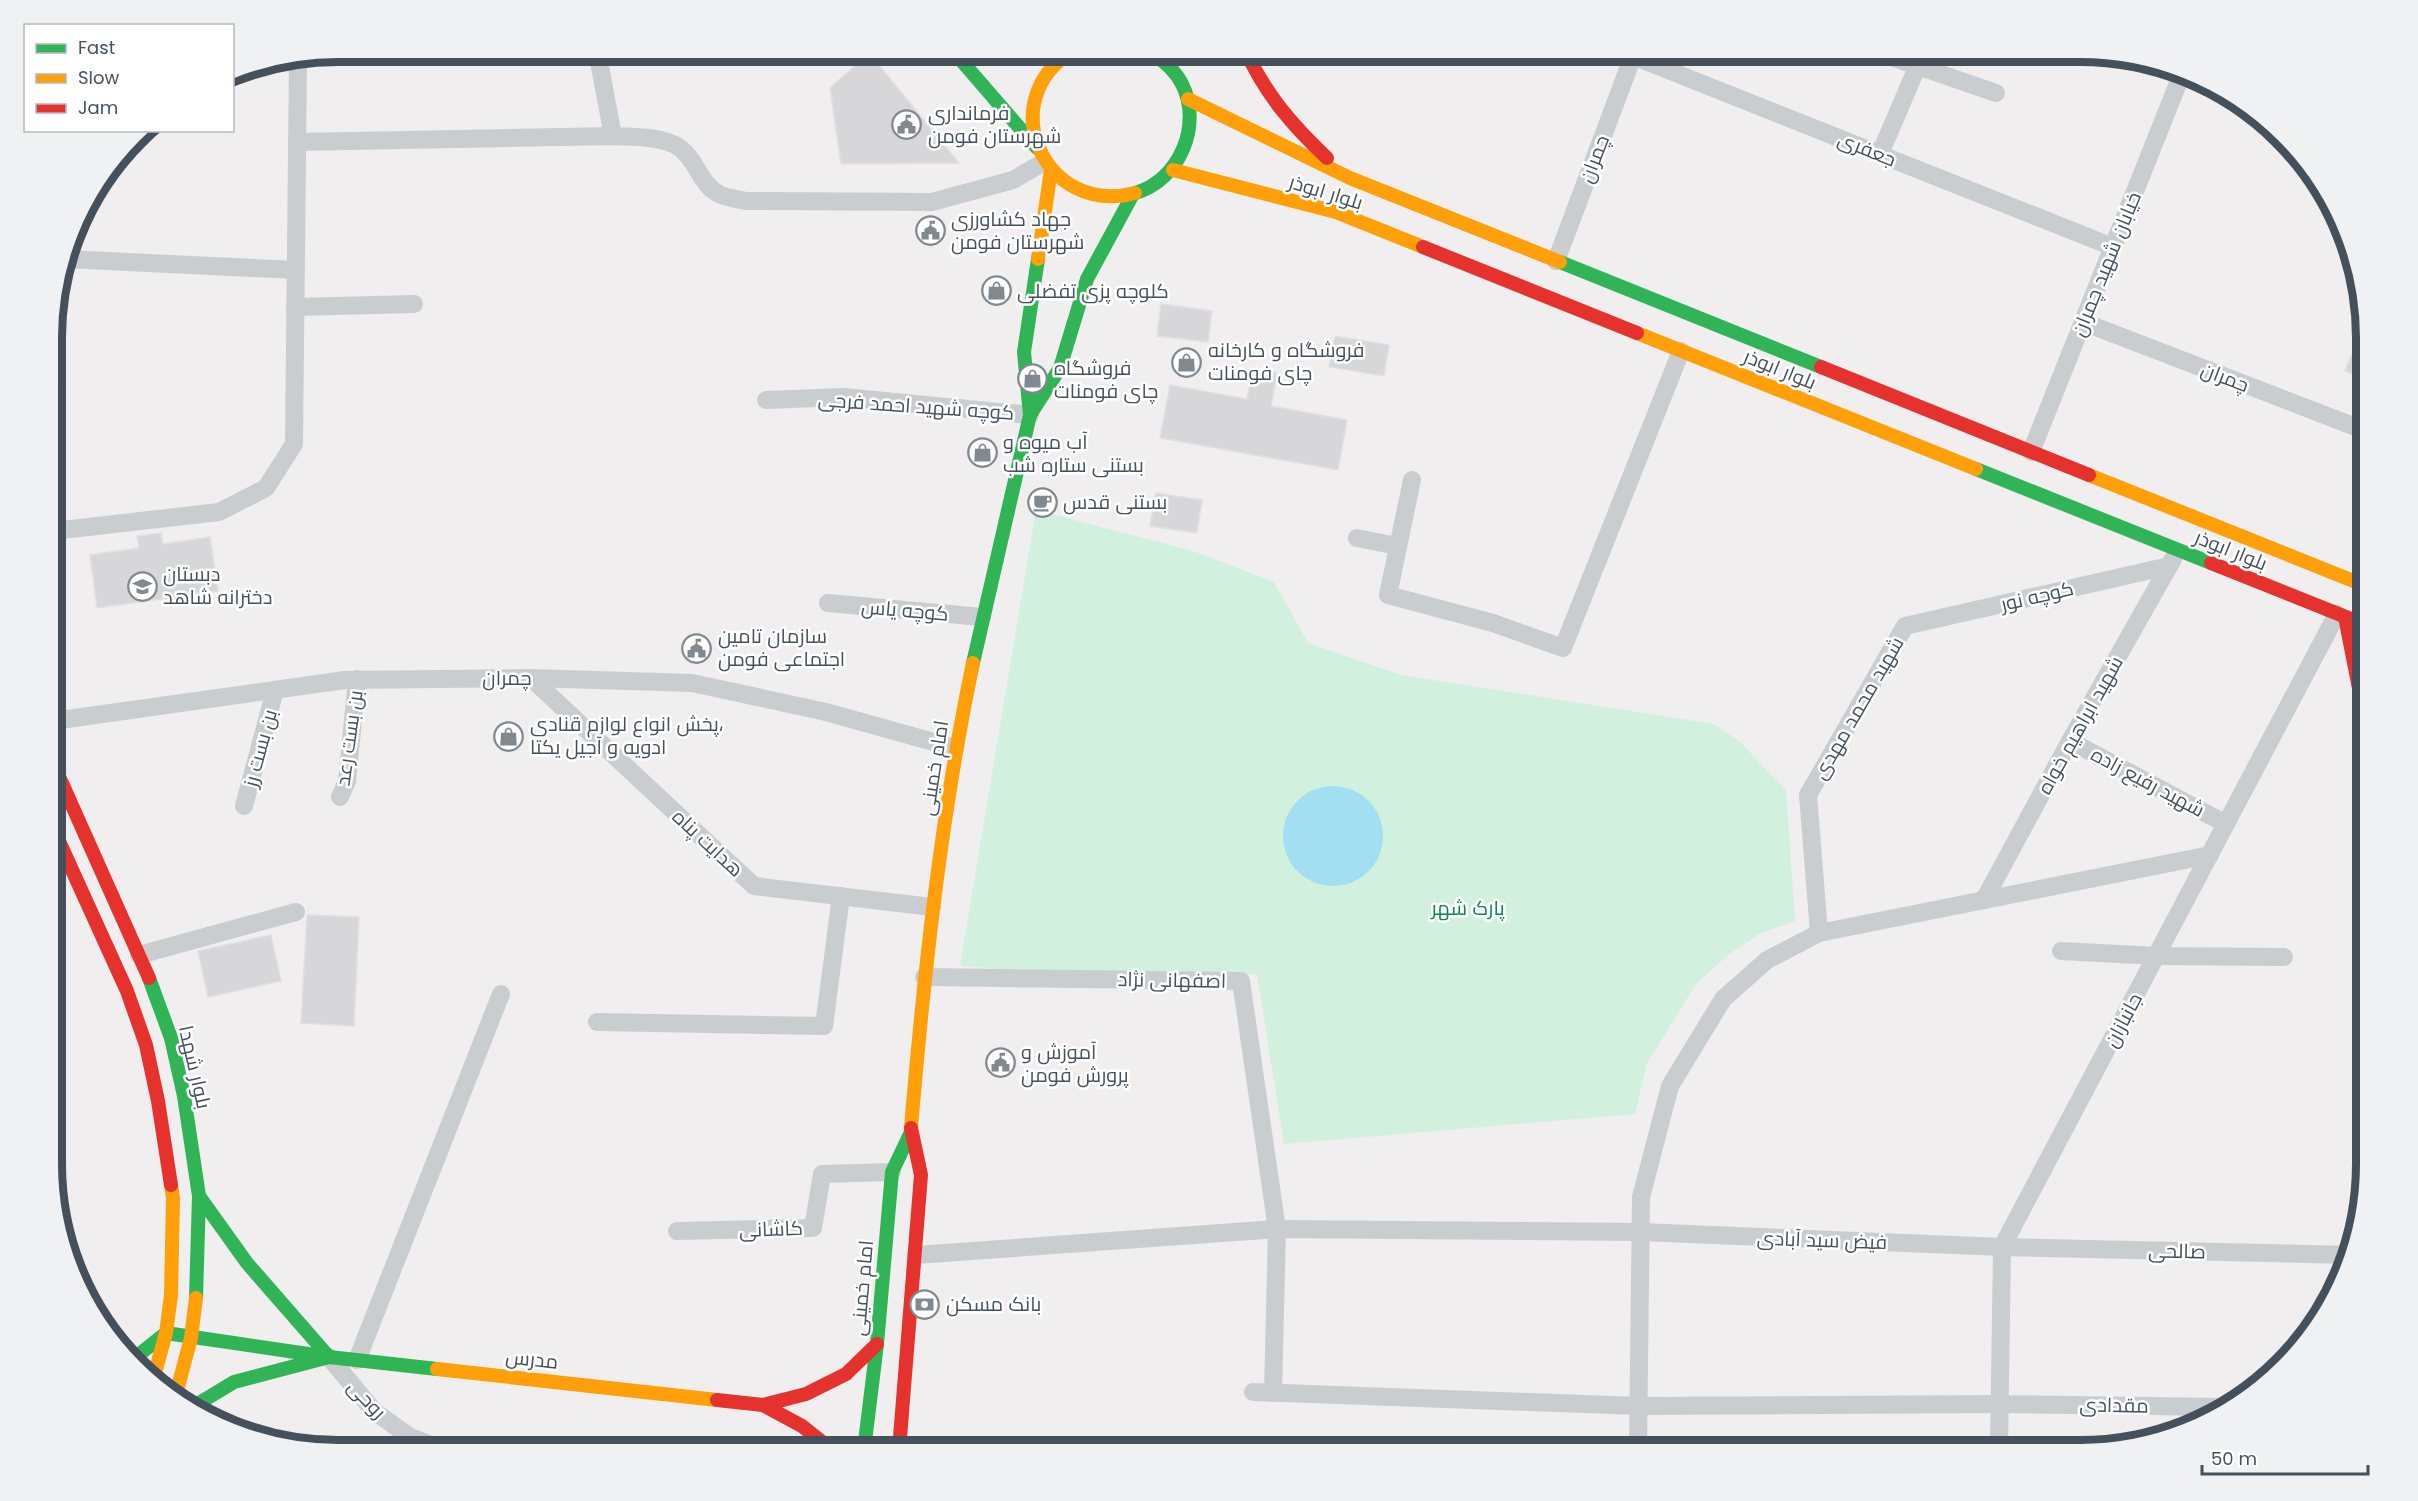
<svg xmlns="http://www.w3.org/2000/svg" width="2418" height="1501" font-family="Poppins,Cairo,sans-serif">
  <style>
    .green { fill: #d1f1de }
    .water { fill: #a2dff2 }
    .building { fill: #d7d6d9; stroke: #e1e0e1; stroke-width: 1.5 }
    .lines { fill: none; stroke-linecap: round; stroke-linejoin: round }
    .street { stroke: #cacdd0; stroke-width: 18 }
    .fast { stroke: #30b455; stroke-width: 14 }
    .slow { stroke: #ff9f0a; stroke-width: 14 }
    .jam { stroke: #e5322d; stroke-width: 14 }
    .labels { text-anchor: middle; stroke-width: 5; stroke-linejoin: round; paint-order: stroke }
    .poi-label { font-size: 20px; fill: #44515d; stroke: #fff; text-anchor: start }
    .street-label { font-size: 20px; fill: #44515d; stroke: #fff }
    .park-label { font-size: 20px; fill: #0e854c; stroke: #fff }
    .rim { fill: none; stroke: #44515d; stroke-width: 8 }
  </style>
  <rect width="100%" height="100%" fill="#f0eeee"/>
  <path class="green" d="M1036,510L1193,551L1274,582L1308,643L1401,675L1714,724L1739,741L1786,790L1795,921L1759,934L1728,955L1696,984L1647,1063L1635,1114L1284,1144L1257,974L1060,973L960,966Z"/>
  <circle class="water" cx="1333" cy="836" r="50"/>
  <g class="building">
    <path d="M869,53L959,163L841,164L830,88Z"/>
    <path d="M1161,304L1212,311L1208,342L1157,336Z"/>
    <path d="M2366,321V379L2345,371Z"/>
    <path d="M1335,336L1389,345L1384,376L1329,367Z"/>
    <path d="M1253,369L1277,373L1271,406L1347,420L1338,470L1160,438L1170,385L1247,399Z"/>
    <path d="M1156,493L1202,500L1197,533L1150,526Z"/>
    <path d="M161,533L163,544L210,537L218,591L97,608L90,555L139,548L137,536Z"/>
    <path d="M307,915L359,917L354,1026L301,1023Z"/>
    <path d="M271,935L281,981L208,997L198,951Z"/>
  </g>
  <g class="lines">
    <g class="street">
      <path d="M597,51L613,136"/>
      <path d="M1620,51L2113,247"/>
      <path d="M1874,51L1996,93"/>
      <path d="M297,142L613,136C633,137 654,136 673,144C696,154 699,185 719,194C727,198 737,199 746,201L932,202L1013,180L1044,162"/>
      <path d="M1880,154L1924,51"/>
      <path d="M66,259L295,270"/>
      <path d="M1556,261L1633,56"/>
      <path d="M295,307L414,304"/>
      <path d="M2083,322L2366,431"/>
      <path d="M766,400L843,397L1030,415"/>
      <path d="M2031,452L2181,76"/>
      <path d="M1412,480L1388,595L1493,623L1563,648L1681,351"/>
      <path d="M53,531L219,512L266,488L294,444L298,59"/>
      <path d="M1357,538L1397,546"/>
      <path d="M828,603L982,617"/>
      <path d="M531,678L754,886L932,907"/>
      <path d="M53,721L345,680L531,678L692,683L826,712L955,748"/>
      <path d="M2070,741L2226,824"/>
      <path d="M340,797L347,781L357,679"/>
      <path d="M244,806L275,690"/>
      <path d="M1984,900L2070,741L2173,559"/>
      <path d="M1819,933L1808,795L1905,626L2169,566"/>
      <path d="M2061,951L2157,956L2284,957"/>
      <path d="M139,955L296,912"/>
      <path d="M924,977L1241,981L1277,1229L1273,1393"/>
      <path d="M597,1022L824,1026L841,896"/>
      <path d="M677,1231L813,1228L822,1174L892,1172"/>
      <path d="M916,1255L1277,1229L1641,1232L2002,1247L2352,1255"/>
      <path d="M329,1357L374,1411L410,1437L444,1450"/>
      <path d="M357,1360L501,994"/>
      <path d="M1253,1392L1639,1406L2000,1404L2229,1407"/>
      <path d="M1999,1449L2002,1247L2337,614"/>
      <path d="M1638,1450L1641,1197L1670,1086L1723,999L1767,960L1819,933L2210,855"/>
    </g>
    <g class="fast">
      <path d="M953,51L1037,148"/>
      <path d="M1135,193C1179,181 1203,125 1182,84C1175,70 1163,60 1150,51"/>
      <path d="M1560,262L1821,367"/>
      <path d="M1030,415L1060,368L1087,279L1132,196"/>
      <path d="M1976,469L2211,563"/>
      <path d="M973,663L1030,415L1024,352L1038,259"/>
      <path d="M149,978L171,1038L184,1096L199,1196L196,1298"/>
      <path d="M136,1357L166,1333L329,1357L437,1369"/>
      <path d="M191,1408L234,1382L329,1357L247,1263L199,1196"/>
      <path d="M864,1450L877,1344L892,1172L911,1132"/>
    </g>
    <g class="slow">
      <path d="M1073,51C992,99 1044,217 1135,193"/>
      <path d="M1188,99L1350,178L1560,262"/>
      <path d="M1173,170L1336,212L1423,247"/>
      <path d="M1038,259L1051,170"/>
      <path d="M1637,333L1976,469"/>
      <path d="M2089,475L2366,586"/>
      <path d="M911,1128C924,972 941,816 973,663"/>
      <path d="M437,1369L717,1400"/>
      <path d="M154,1376L166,1333L171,1295L173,1198L171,1185"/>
      <path d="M175,1398L191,1338L196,1298"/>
    </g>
    <g class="jam">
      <path d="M1246,51C1265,94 1293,126 1327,158"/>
      <path d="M1423,247L1637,333"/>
      <path d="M1821,367L2089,475"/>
      <path d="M2211,563L2366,625"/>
      <path d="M2345,617L2366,724"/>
      <path d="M53,763L149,978"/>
      <path d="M53,828L127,991L146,1045L158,1101L171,1185"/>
      <path d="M717,1400L763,1405L806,1394L846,1374L877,1344"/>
      <path d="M763,1405L802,1426L832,1450"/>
      <path d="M899,1450L921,1175L911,1128"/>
    </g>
  </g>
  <defs>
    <symbol id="civic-ring" viewBox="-11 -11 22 22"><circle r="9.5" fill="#fff" stroke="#808890" stroke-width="1.5"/><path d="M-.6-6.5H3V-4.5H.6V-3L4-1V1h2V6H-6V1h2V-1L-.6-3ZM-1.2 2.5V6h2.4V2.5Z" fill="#808890"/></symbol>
    <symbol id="shop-ring" viewBox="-11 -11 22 22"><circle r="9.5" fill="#fff" stroke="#808890" stroke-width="1.5"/><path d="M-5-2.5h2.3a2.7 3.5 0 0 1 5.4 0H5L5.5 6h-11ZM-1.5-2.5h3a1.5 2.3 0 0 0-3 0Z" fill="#808890"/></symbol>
    <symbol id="cafe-ring" viewBox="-11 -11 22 22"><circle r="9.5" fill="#fff" stroke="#808890" stroke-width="1.5"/><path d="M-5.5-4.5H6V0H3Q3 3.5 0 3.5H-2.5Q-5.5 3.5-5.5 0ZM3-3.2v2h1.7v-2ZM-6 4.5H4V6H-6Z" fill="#808890"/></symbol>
    <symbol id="school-ring" viewBox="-11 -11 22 22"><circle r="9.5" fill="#fff" stroke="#808890" stroke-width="1.5"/><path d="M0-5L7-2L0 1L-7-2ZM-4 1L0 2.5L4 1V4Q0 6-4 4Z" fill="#808890"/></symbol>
    <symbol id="bank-ring" viewBox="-11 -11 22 22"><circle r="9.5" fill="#fff" stroke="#808890" stroke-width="1.5"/><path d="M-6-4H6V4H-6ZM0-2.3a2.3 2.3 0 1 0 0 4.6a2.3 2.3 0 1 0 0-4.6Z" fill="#808890"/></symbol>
  </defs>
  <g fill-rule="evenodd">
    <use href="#civic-ring" x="890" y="108" width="33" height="33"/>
    <use href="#civic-ring" x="914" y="214" width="33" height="33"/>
    <use href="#shop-ring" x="980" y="274" width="33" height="33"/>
    <use href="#shop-ring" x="1170" y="346" width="33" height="33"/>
    <use href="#shop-ring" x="1016" y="362" width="33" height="33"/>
    <use href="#shop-ring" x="966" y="436" width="33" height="33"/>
    <use href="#cafe-ring" x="1026" y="486" width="33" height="33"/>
    <use href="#school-ring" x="126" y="570" width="33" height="33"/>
    <use href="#civic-ring" x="680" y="632" width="33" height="33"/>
    <use href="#shop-ring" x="492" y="720" width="33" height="33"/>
    <use href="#civic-ring" x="984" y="1046" width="33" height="33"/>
    <use href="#bank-ring" x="908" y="1288" width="33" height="33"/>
  </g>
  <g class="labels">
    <g class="poi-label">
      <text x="928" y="120">فرمانداری<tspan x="928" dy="23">شهرستان فومن</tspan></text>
      <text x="951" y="226">جهاد کشاورزی<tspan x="951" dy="23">شهرستان فومن</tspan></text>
      <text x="1017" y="298">کلوچه پزی تفضلی</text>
      <text x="1208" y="357">فروشگاه و کارخانه<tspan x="1208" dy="23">چای فومنات</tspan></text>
      <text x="1054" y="375">فروشگاه<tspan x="1054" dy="23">چای فومنات</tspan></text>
      <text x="1003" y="449">آب میوه و<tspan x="1003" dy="23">بستنی ستاره شب</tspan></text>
      <text x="1063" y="509">بستنی قدس</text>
      <text x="163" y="581">دبستان<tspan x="163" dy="23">دخترانه شاهد</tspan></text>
      <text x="718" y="643">سازمان تامین<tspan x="718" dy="23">اجتماعی فومن</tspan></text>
      <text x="530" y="731">پخش انواع لوازم قنادی،<tspan x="530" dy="23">ادویه و آجیل یکتا</tspan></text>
      <text x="1021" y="1059">آموزش و<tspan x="1021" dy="23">پرورش فومن</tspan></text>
      <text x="946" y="1311">بانک مسکن</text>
    </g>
    <g class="street-label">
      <text transform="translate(1867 149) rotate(22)" y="7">جعفری</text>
      <text transform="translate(1594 159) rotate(-69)" y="7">چمران</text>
      <text transform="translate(1326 192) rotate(17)" y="7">بلوار ابوذر</text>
      <text transform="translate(2106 264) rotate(-68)" y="7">خیابان شهید چمران</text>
      <text transform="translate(1780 369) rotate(22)" y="7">بلوار ابوذر</text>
      <text transform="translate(2225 377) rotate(21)" y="7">چمران</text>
      <text transform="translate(916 406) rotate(4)" y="7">کوچه شهید احمد فرجی</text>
      <text transform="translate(2231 550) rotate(22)" y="7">بلوار ابوذر</text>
      <text transform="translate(2037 596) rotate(-13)" y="7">کوچه نور</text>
      <text transform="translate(905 610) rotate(5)" y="7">کوچه یاس</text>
      <text x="507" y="685">چمران</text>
      <text transform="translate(1858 708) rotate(-60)" y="7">شهید محمد مهدی</text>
      <text transform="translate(2080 725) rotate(-61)" y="7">شهید ابراهیم خواه</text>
      <text transform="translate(349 738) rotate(-82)" y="7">بن بست رعد</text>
      <text transform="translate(260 748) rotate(-75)" y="7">بن بست رز</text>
      <text transform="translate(934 768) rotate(-81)" y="7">امام خمینی</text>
      <text transform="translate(2148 782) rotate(28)" y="7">شهید رفیع زاده</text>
      <text transform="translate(708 843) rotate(43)" y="7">هدایت پناه</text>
      <text transform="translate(1172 980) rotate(1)" y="7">اصفهانی نژاد</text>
      <text transform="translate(2123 1020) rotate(-62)" y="7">جانبازان</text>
      <text transform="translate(195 1067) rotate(77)" y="7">بلوار شهدا</text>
      <text transform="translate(771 1229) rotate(-2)" y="7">کاشانی</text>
      <text transform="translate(1822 1240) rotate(2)" y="7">فیض سید آبادی</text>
      <text transform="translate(2177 1251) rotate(1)" y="7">صالحی</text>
      <text transform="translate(862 1288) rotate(-85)" y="7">امام خمینی</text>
      <text transform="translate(532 1359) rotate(6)" y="7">مدرس</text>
      <text transform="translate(367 1399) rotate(46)" y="7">روحی</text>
      <text transform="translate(2114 1405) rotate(1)" y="7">مقدادی</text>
    </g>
    <g class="park-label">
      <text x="1468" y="915">پارک شهر</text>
    </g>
  </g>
  <path d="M0 0H2418V1501H0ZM338 62H2080A276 276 0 0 1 2356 338V1164A276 276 0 0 1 2080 1440H338A276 276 0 0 1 62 1164V338A276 276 0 0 1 338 62Z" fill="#f0f1f2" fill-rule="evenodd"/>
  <path class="rim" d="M338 62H2080A276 276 0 0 1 2356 338V1164A276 276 0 0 1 2080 1440H338A276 276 0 0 1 62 1164V338A276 276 0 0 1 338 62Z"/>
  <rect x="24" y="24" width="210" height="108" fill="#ffffff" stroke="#b4b9be" stroke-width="1.5"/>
  <rect x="36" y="44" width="30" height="9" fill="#30b455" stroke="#b4b9be" stroke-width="1.5"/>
  <text x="78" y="54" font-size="18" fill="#44515d">Fast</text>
  <rect x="36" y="74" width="30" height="9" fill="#ff9f0a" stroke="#b4b9be" stroke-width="1.5"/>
  <text x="78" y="84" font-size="18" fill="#44515d">Slow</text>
  <rect x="36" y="104" width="30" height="9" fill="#e5322d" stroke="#b4b9be" stroke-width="1.5"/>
  <text x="78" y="114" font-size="18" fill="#44515d">Jam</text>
  <path d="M2202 1465v9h166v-9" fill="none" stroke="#44515d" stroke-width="3"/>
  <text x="2211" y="1465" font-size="18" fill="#44515d" stroke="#ffffff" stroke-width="4.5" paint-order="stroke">50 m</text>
</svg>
